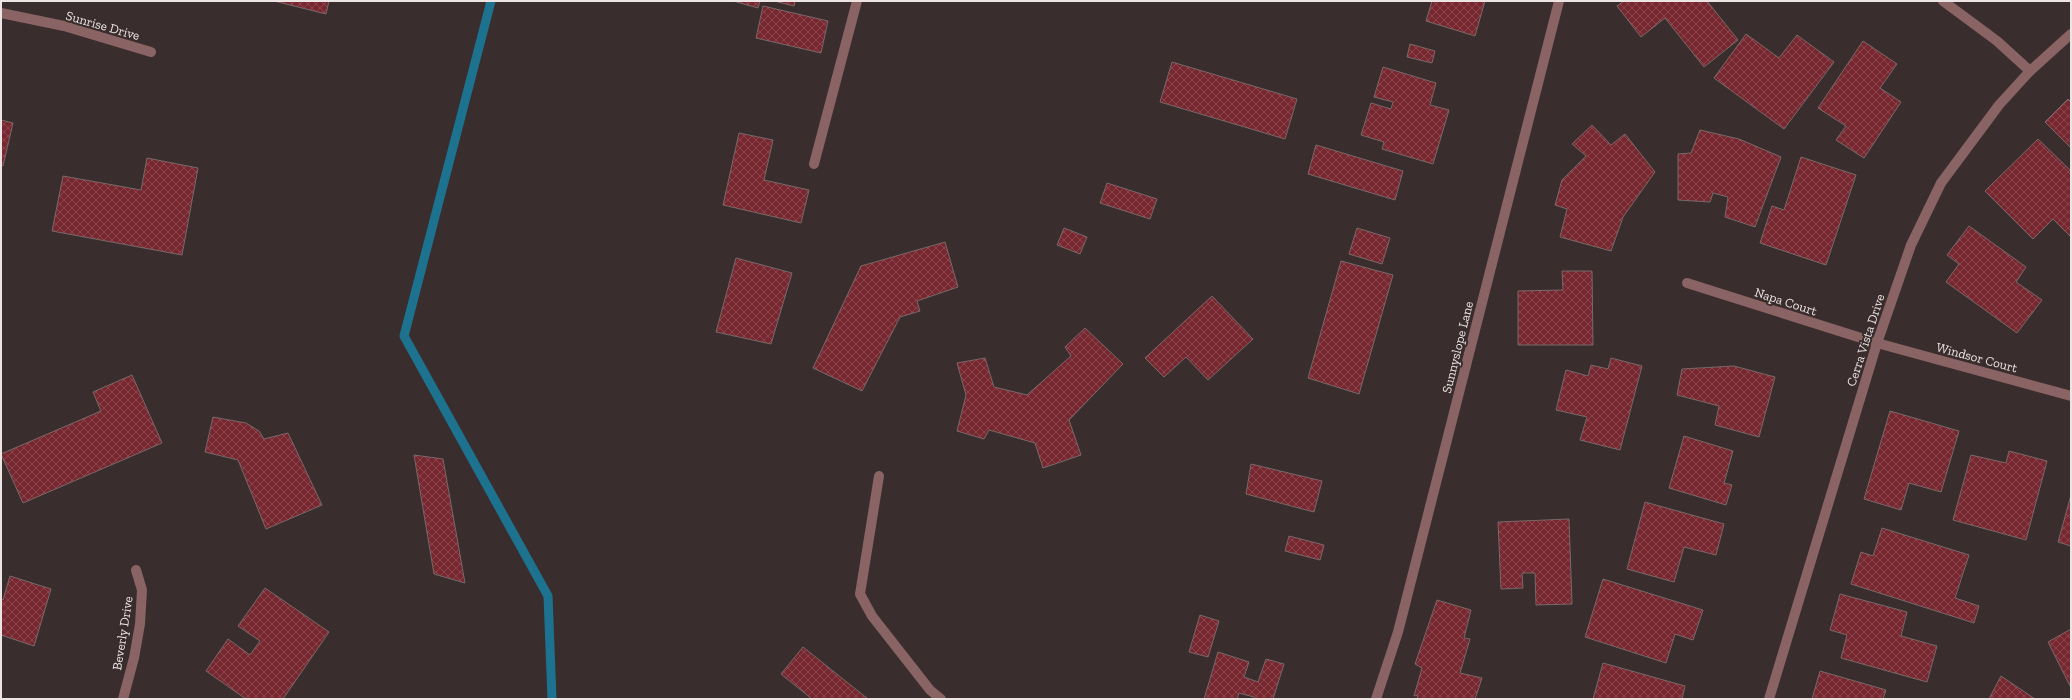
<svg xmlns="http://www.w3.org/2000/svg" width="2072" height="700" font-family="'Zilla Slab',serif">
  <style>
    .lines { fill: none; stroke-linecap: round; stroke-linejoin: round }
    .stream { stroke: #1d738f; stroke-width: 9 }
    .building { fill: url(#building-cross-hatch); stroke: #796969 }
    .minor { stroke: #8a6364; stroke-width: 10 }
    .labels { text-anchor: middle; stroke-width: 4; stroke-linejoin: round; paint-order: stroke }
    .street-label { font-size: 13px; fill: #ede4e4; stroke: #3a2d2d }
  </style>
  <defs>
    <pattern id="building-cross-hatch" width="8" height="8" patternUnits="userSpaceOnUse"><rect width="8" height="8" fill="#77272f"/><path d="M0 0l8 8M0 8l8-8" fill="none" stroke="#8b464d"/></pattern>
  </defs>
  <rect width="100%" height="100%" fill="#3a2d2d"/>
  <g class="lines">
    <path class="stream" d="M491,1L404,336L548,596L552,699"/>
  </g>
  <g class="building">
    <path d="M274,1H329L326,14Z"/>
    <path d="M733,1H760L758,8Z"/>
    <path d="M774,1H795L794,6Z"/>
    <path d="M1432,1H1485L1475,36L1426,21Z"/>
    <path d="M1624,1H1707L1738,40L1704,67L1665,18L1641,37L1617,6Z"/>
    <path d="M763,6L828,21L821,53L756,38Z"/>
    <path d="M1746,34L1779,58L1797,35L1834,62L1784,129L1714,78Z"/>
    <path d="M1863,41L1897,64L1880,88L1901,102L1864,158L1836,140L1846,126L1818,108Z"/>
    <path d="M1410,44L1435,51L1432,63L1407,57Z"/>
    <path d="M1172,62L1297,99L1285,139L1160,102Z"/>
    <path d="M1383,67L1436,83L1430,105L1449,110L1433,164L1382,149L1384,142L1361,135L1371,103L1391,109L1393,102L1374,97Z"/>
    <path d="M2068,99L2071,102V148L2045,122Z"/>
    <path d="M1,120L13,123L3,166L1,165Z"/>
    <path d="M1592,125L1611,145L1625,134L1655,172L1623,217L1611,251L1560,237L1567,209L1555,205L1562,180L1586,156L1572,144Z"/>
    <path d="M1700,130L1739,139L1781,157L1755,227L1725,217L1728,197L1713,193L1710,202L1678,200V154L1691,153Z"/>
    <path d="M739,133L773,140L764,180L809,190L801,223L723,205Z"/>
    <path d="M2038,139L2071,171V237L2053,219L2033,239L1985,191Z"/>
    <path d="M1316,145L1403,171L1395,200L1308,174Z"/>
    <path d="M1801,157L1856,175L1826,265L1760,243L1772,206L1784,210Z"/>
    <path d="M147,158L198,168L182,255L52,231L63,176L141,190Z"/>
    <path d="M1107,183L1157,199L1150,219L1100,203Z"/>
    <path d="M1969,226L2026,267L2016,282L2042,300L2017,333L1946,282L1959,264L1947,255Z"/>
    <path d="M1064,228L1087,237L1080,254L1057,245Z"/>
    <path d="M1357,228L1390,238L1382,264L1349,254Z"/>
    <path d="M945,242L958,287L917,301L920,311L900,317L862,391L813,368L861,266Z"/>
    <path d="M736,258L792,273L771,344L716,332Z"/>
    <path d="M1341,261L1393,275L1359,394L1308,378Z"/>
    <path d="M1562,271H1592L1593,345H1518V291L1563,290Z"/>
    <path d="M1212,296L1253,339L1208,380L1186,357L1164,377L1145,358Z"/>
    <path d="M1085,328L1123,364L1069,420L1081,455L1043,468L1035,443L989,430L984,439L957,431L966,395L957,363L985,358L994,387L1027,395L1071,356L1065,347Z"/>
    <path d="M1611,358L1642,366L1620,450L1580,440L1587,417L1556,410L1566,370L1588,376L1591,365L1608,369Z"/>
    <path d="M1734,366L1775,377L1759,437L1715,425L1719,406L1677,395L1682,369Z"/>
    <path d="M132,375L162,443L23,503L1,454L101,411L93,392Z"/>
    <path d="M1890,411L1959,431L1941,492L1909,483L1901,510L1864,499Z"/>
    <path d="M213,417L246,423L259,431L264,439L288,433L322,505L266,529L238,460L205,452Z"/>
    <path d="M1684,436L1733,451L1724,483L1732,485L1726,505L1669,488Z"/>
    <path d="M2009,451L2047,461L2026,540L1953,520L1971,455L2006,463Z"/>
    <path d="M414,455L443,459L465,583L434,574Z"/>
    <path d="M1251,464L1322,481L1314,512L1246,494Z"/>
    <path d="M2071,495V546L2058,542Z"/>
    <path d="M1645,502L1724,524L1716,555L1684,547L1674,582L1627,569Z"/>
    <path d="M1569,519L1572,604L1536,605L1535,573H1522L1523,588L1501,589L1498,522Z"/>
    <path d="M1882,528L1969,555L1955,598L1979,606L1974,623L1851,584L1861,552L1873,556Z"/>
    <path d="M1289,536L1324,545L1320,560L1285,551Z"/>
    <path d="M10,576L51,589L34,646L1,635V599L3,600Z"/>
    <path d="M1603,579L1703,610L1693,640L1675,634L1666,663L1585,637Z"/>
    <path d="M265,588L329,632L283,699H246L206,671L228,639L250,655L260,641L238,626Z"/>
    <path d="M1840,594L1907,612L1901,636L1937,646L1927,682L1841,658L1847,635L1830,630Z"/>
    <path d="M1437,600L1471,610L1464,638L1470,639L1460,673L1482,678L1475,699H1417L1418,695L1414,696L1422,668L1415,664Z"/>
    <path d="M1200,615L1219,621L1208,657L1189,652Z"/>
    <path d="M2071,629V688L2048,642Z"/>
    <path d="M803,647L868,699H812L781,674Z"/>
    <path d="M1218,652L1249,662L1244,677L1258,682L1266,659L1284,664L1273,699H1254V697L1239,693L1237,699H1204Z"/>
    <path d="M1603,663L1685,686L1682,699H1593Z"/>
    <path d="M1820,671L1886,690L1883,699H1812Z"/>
    <path d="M2001,676L2035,699H1989Z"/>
  </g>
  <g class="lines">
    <g class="minor">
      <path d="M1943,1L1997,41L2030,71"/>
      <path d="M1,13L64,26L151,52"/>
      <path d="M814,164L857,1"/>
      <path d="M1687,283L1877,343L2071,396"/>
      <path d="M879,476L860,594L872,616L930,690L941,699"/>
      <path d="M123,699L134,658L140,624L142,590L136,570"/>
      <path d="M1376,699L1398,632L1559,1"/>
      <path d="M1769,699L1877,343L1911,245L1941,183L1999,105L2030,71L2071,34"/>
    </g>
  </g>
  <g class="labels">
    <g class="street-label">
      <text transform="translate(103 25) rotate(16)" y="5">Sunrise Drive</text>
      <text transform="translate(1786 301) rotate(18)" y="5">Napa Court</text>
      <text transform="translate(1865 340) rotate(-72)" y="5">Cerra Vista Drive</text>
      <text transform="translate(1457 347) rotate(-76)" y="5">Sunnyslope Lane</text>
      <text transform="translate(1977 357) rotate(15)" y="5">Windsor Court</text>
      <text transform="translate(122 633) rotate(-81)" y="5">Beverly Drive</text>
    </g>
  </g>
  <rect width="2072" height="700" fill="none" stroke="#ede4e4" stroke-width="4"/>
</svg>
